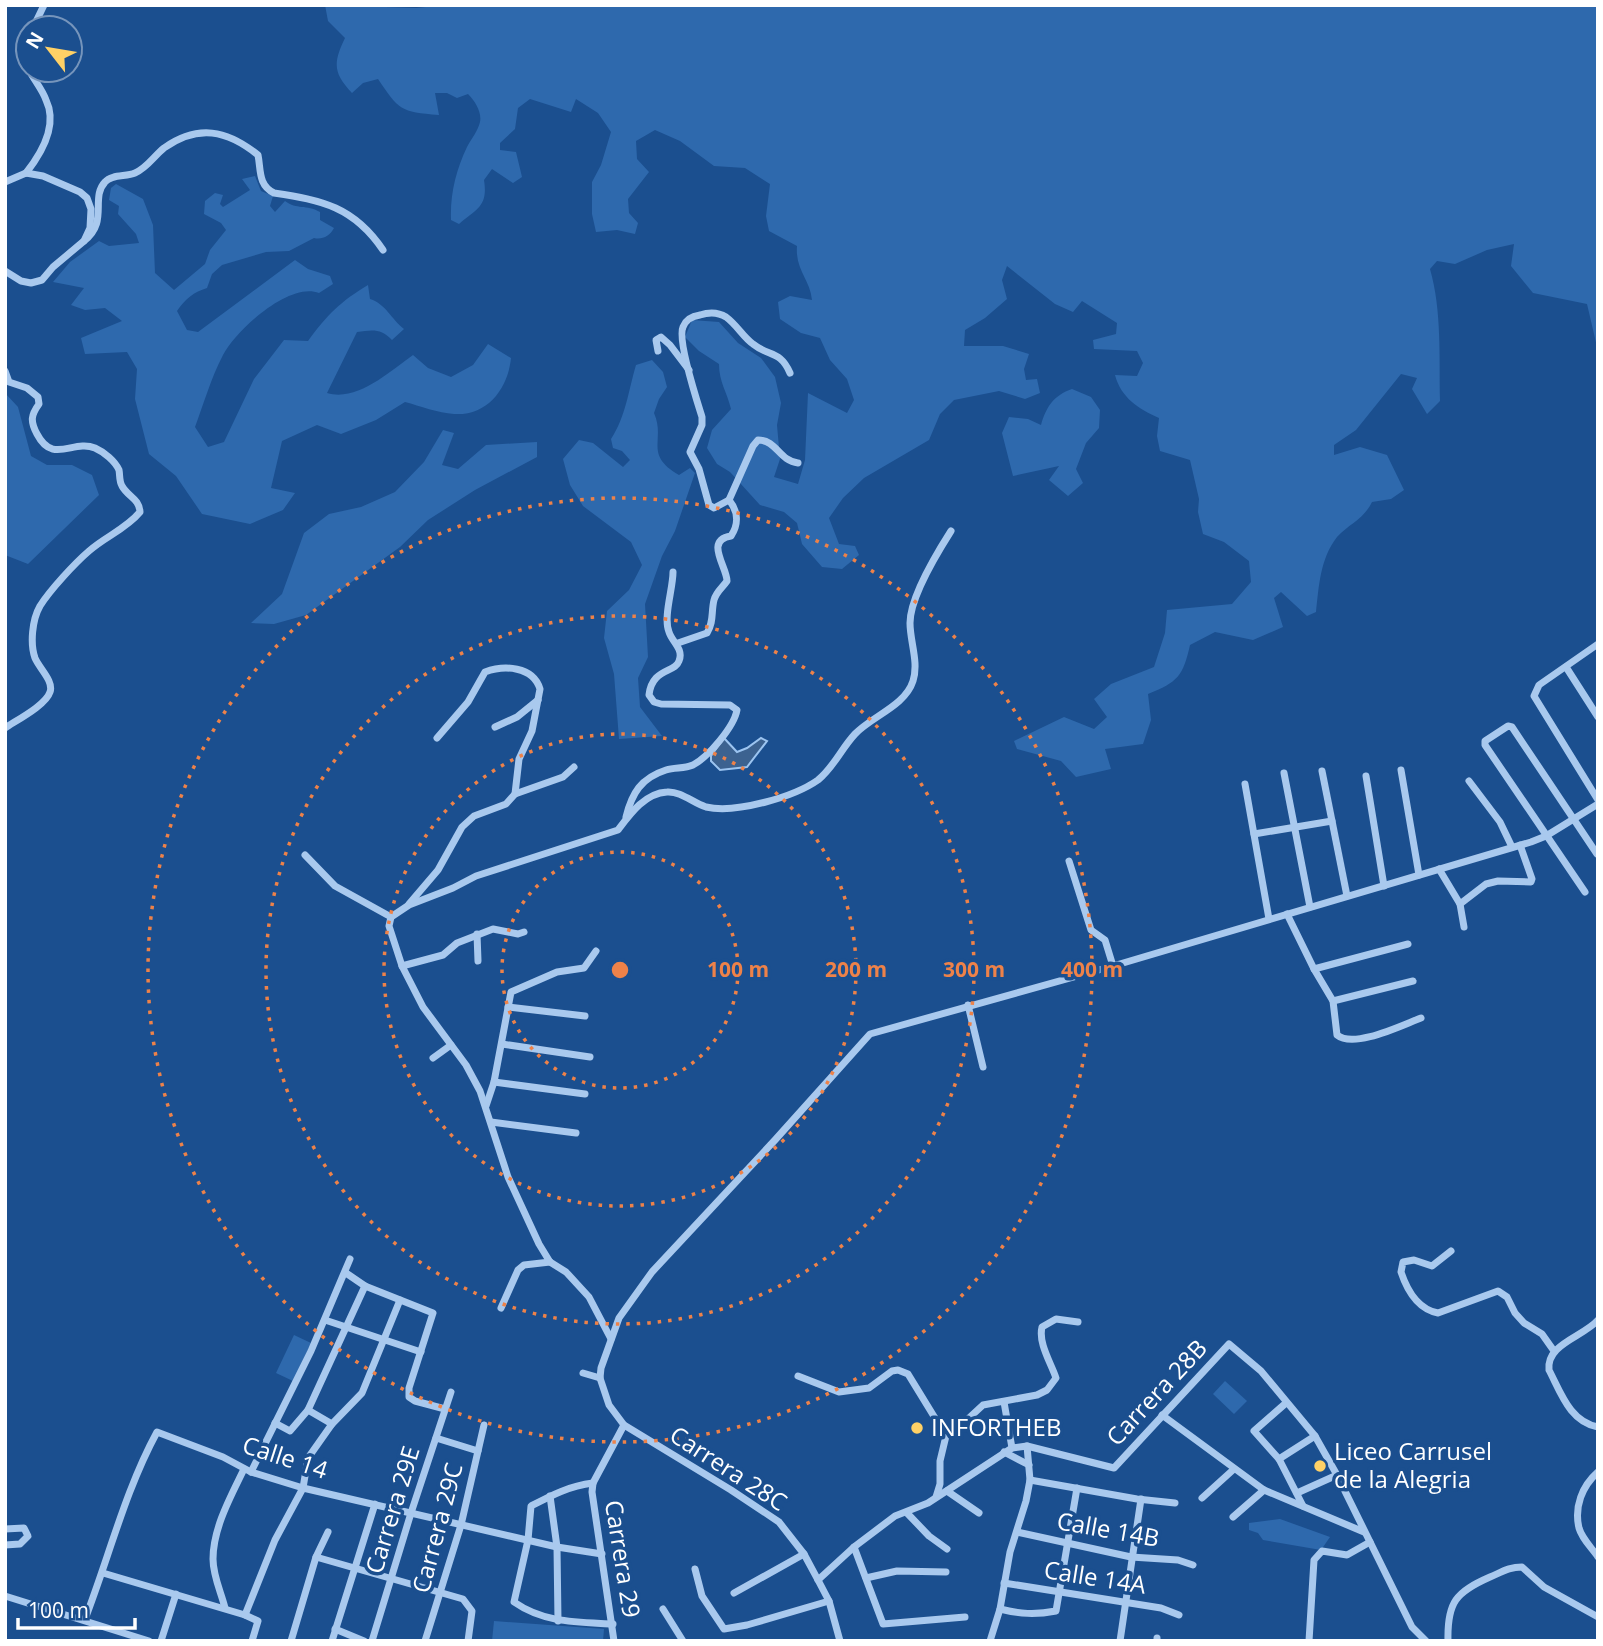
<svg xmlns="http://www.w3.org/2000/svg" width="1603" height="1646" font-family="'Open Sans',sans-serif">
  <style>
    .green { fill: #2e69ad }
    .water { fill: #3c6290; stroke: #9cc4f0; stroke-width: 2 }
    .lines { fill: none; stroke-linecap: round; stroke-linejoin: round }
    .minor { stroke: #a9c9ee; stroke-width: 7 }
    .ring { fill: none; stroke: #ee8249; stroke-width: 3.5; stroke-dasharray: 3.5 7 }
    .poi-dot { fill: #ffd166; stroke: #1b4f8f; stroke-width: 2.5 }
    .labels { text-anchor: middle; stroke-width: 7; stroke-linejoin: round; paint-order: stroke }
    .street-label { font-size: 24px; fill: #fff; stroke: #1b4f8f }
    .poi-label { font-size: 24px; fill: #fff; stroke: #1b4f8f; text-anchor: start }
    .centre { fill: #ee8249; stroke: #1b4f8f; stroke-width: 3.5 }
    .ring-label { font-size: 21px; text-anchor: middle; font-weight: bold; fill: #ee8249; stroke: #1b4f8f; stroke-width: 7; stroke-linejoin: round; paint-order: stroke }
  </style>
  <rect width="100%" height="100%" fill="#1b4f8f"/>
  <g class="green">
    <path d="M325,5L416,8L446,5H1598V351L1587,304L1533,293L1511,266L1514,244L1487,250L1455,264L1437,261L1430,269C1442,311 1439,358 1440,401L1427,414L1412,389L1417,378L1401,374L1356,430L1334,445V455L1360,447L1387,455L1404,490L1391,499L1372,502C1364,519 1349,524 1337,537C1320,559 1319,586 1316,612L1307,616L1281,592L1274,598L1283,627L1253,640L1215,632L1190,645C1183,676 1178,682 1148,694L1151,720L1143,744L1105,749L1111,769L1076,777L1061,761L1017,749L1014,741L1064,717L1094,729L1107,717L1094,699L1111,684L1154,667L1165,633L1167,610L1232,604L1251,582L1249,561L1224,542L1203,534L1198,512L1199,499L1190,460L1160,451L1157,436L1159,418C1139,409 1121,398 1115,375L1137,376L1143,363L1137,351L1094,349L1093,340L1116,334L1117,323L1082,301L1073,312L1055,304L1007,266L1002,280L1007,299L985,318L965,330L964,346H1003L1029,354L1024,369L1026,380L1037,379L1040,393L1025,399L999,391L954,400L940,414L929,440L864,478L843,498L829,518L839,544L855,546L859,555L842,569L822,567L802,544L797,523L784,512L760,505L730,472L717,464L707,448L712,430L731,409C727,392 719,382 719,364L699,351L685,337L692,320L719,322L738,343L761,358L775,377L781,403L777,425L780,459L774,477L798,484L805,460L808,393L847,413L854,400L847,379L830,360L820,338L801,333L780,319L778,302L790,296L812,300C810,279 795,270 797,246L769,231L766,216L770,184L745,168L714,166L680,141L655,130L636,141L637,159L649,172L628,199L629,213L638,223L635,234L617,230L596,232L592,214V182L601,165L611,132L598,113L576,99L571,112L530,99L518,108L515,129L500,143V150L516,152L522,177L513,183L492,169L484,180C488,206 478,208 459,224L451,220C450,194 456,170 467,147C471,139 478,131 480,122C482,112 475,101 468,94L457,98L447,93H435L439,115C400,112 399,110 378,79L363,83L352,93C333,73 333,63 345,38L328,21Z"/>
    <path d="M255,176L261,191L273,196L270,206L275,212L285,201C297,210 306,204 320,212V220L334,228C330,236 322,240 314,238L289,251L266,252L222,265L212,274L207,288C194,292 185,299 177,311L187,330L198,332L295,260L308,269L330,276L333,284L319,293C290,281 236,330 223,355C211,378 204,403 195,427L208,447L224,442L254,379L284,340L308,341C327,315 341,301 368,285L370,299C386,304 391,319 404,329L392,340C381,328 372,330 357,332L327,393C357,402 389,372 413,355L428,368L451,377L473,365L488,344L511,358C508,388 488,416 454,414C438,413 420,406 405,402L376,420L341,434L317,425L282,441L271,488L295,493L283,510L250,524L202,514L176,476L149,454L135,399L137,369L127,352L85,354L81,338L122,321L105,308L85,310L71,305L84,288L53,282L70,262L99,241L109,246L139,243L136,234L118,214L119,206L109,200L111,188L116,184L143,199L153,225L155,273L174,290L205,264L210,250L226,230L221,223L204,214L205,201L215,193L223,195L220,204L223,207L250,190L242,179Z"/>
    <path d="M652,360L663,372L667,387L659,399L654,413C666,440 643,454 679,475L690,468L695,473L675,531L662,556L645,604L648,657L638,678L640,707L662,736L619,739L614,674L604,638L607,611L629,590L642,565L631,542L583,506L570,485L563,459L579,440L593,443L623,467L630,460L622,451L613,448L611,439C626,416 628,392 636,365Z"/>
    <path d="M1072,389L1091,397L1100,410L1099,428L1086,443L1076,469L1083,483L1068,496L1049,480L1059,466L1013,476L1002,433L1009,417L1028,419L1041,425C1046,407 1054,395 1072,389Z"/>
    <path d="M5,393L18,407L31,456L47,465H72L92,475L99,495L28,564L5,555Z"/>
    <path d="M443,430L454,433L442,465L458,469L486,445L537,442V457L475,490L428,520L400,547L306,615L274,624L251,623L282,594L304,533L329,514L361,507L395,492L424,462Z"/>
    <path d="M294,1335L311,1343L293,1381L276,1373Z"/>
    <path d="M1225,1381L1247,1401L1234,1414L1213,1394Z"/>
    <path d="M1280,1519L1330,1537L1321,1550L1263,1540L1258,1533L1249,1530V1523Z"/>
    <path d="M494,1621L604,1629L603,1641H492Z"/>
  </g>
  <path class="water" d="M724,738L737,752L747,748L761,738L767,741L747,767L720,770L711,761V756Z"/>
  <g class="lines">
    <g class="minor">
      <path d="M33,28L44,5"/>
      <path d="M28,41L25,59L28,69"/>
      <path d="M26,173C41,154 58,125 46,100C42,89 34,80 29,70"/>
      <path d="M5,182L26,173L43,176L80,192L87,198L91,209L90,228L84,241L53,267L42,280L31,283L21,281L5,271"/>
      <path d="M84,241C109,222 90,198 105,182C112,174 126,177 135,173C147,168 154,156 164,148C198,124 227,130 258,155C261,170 258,185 274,193C322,200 354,207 383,250"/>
      <path d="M658,351L656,340L661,337L670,345L689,370"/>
      <path d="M5,371L9,382L27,388L38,397L39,404C31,415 30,421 37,434C53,465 73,439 95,448C104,452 115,461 119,470C120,475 119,481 122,486C128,497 139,498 140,512C126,529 106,536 89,551C75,563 50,590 40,606C32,620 30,644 35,658C39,668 54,681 50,692C46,705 17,720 5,728"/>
      <path d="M729,500L714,508L709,505L699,469L690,452L702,425V417C697,401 677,340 683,327C686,319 693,316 700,315C709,312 718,312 726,317C737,325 743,337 753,344C769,357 780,350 790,373"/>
      <path d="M678,643L707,633C714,622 711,612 714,600C716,592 723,587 727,581C727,567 704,540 731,536C739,524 738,511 729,500L753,446L758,440C777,440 779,461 798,463"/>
      <path d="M1598,644L1539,685L1534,696L1598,800"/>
      <path d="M1566,667L1598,717"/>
      <path d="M495,727L517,717L538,700"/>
      <path d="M1401,770L1419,875"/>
      <path d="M1322,771L1347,896"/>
      <path d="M1284,773L1310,907"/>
      <path d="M1366,776L1384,886"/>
      <path d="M1469,781L1500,822L1512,847"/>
      <path d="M1245,784L1269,919"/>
      <path d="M515,794L563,777L574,767"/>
      <path d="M626,817C632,793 641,778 666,770C675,767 684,769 693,765C708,757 734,727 737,710L730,705L661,704L654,702L649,695C652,668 675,673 679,661C684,649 672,642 669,632C663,617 673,589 673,572"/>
      <path d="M1254,834L1332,821"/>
      <path d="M305,855L335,886L391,917"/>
      <path d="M1069,861L1091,930L1105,940L1113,966"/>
      <path d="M1439,869L1460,904L1464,927"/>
      <path d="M1585,892L1485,745V741L1508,726L1512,727L1597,854"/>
      <path d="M409,904L438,870L462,827L474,816L506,804L515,794L519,759L532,731L540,689C533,666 504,665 485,672L468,702L437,738"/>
      <path d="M1460,904L1486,884L1498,881L1531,882L1532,879L1520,845"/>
      <path d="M1287,914L1314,969L1333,1001L1337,1035C1354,1049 1402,1025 1421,1018"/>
      <path d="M477,934L478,961"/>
      <path d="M402,966L443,955L457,943L493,929L518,934L524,932"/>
      <path d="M1314,969L1408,944"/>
      <path d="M1333,1001L1413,981"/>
      <path d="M968,1005L983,1067"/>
      <path d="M508,1007L585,1016"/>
      <path d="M502,1044L590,1057"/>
      <path d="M433,1058L451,1045"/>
      <path d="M494,1082L585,1094"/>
      <path d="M486,1106L494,1082L511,992L557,972L584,968L596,951"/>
      <path d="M491,1122L576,1133"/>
      <path d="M1451,1251L1432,1266L1414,1260L1403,1262L1401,1272C1407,1290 1417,1309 1438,1313L1498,1291L1507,1297L1515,1313L1524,1323L1542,1334L1554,1351"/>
      <path d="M346,1273L365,1286L433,1313L409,1388V1397L415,1401L445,1409"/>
      <path d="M501,1308L518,1270L524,1265L550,1262"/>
      <path d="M325,1320L421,1352"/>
      <path d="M1598,1320C1583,1337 1546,1344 1549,1370C1561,1393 1570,1422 1598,1427"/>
      <path d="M611,1339L589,1297L566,1272L550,1262L539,1244L508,1177L480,1091L466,1065L423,1007L402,966L389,926L391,917L409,905L453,888L476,876L618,830C630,814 645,793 667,792C681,791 693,803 706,807C735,814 794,797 818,780C834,767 841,749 855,734C872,716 905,706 913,681C919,662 910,642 910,623C910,598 937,553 951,531"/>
      <path d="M583,1373L600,1378"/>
      <path d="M798,1376L839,1392L869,1388L892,1371L898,1370L908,1374L946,1436L940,1461V1484L936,1497"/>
      <path d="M1004,1402L1012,1448"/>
      <path d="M1286,1403L1254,1431L1279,1459L1303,1506"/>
      <path d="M308,1410L332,1424"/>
      <path d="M1162,1415L1264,1490L1364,1532"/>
      <path d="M275,1423L290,1431L308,1410L365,1286"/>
      <path d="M946,1436L956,1430L983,1405L1037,1395L1047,1390L1056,1378C1051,1363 1038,1343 1042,1327L1056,1319L1078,1322"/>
      <path d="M436,1438L478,1451"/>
      <path d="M1004,1452L1029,1465"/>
      <path d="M1279,1459L1315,1436"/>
      <path d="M251,1472L311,1351L350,1259"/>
      <path d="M1598,1472C1582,1486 1574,1507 1579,1528C1582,1539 1592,1548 1598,1557"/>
      <path d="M1030,1480L1137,1499L1175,1503"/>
      <path d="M593,1483C569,1486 552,1495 531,1506L528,1540L514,1602C544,1623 577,1622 613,1624"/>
      <path d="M947,1491L979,1513"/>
      <path d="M1297,1493L1337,1475"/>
      <path d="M550,1496L557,1547L558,1621"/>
      <path d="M1202,1498L1234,1469"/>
      <path d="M907,1513L929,1536L947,1549"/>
      <path d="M1233,1517L1264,1490"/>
      <path d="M5,1529L24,1528L28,1536L20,1544L5,1545"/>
      <path d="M1017,1532L1131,1557L1178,1560L1193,1565"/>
      <path d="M854,1547L883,1624L965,1617"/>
      <path d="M316,1557L463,1599L472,1611L468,1641"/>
      <path d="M695,1569L702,1596L724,1629L747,1625L829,1601"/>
      <path d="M103,1573L245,1615L258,1621L252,1641"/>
      <path d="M866,1578L897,1571L946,1572"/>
      <path d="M818,1580L854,1547L895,1516L928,1503L1012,1448L1027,1446L1114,1468L1229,1344L1261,1371L1315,1436L1337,1475L1412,1627L1426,1641"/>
      <path d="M1004,1583L1161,1608L1179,1615"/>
      <path d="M734,1593L804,1554"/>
      <path d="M5,1596L149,1641"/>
      <path d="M225,1608C221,1592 213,1576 213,1559C213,1528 231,1496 244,1469"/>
      <path d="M663,1609L683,1641"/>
      <path d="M1000,1609C1020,1614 1035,1615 1056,1611L1077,1488"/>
      <path d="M245,1615L275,1540L303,1488L308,1458L332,1424L362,1393L400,1300"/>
      <path d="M85,1619C109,1557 125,1491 157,1432L223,1457L251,1472L303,1488L557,1547L602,1554"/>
      <path d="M335,1629L364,1641"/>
      <path d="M161,1641L176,1594"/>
      <path d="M291,1641L316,1557L328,1532"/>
      <path d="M332,1641L375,1504"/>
      <path d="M372,1641L411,1513L451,1392"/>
      <path d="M425,1641L461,1525L484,1425"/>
      <path d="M614,1641L592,1492L593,1483L624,1425"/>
      <path d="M840,1641L829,1601L818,1580L804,1554L779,1522L731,1490L624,1425L609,1405L600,1378L601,1368L619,1318L652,1272L775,1140L870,1034L1113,966L1531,842L1546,836L1598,804"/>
      <path d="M990,1641L1000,1609L1010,1552L1026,1501L1030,1480L1027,1446"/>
      <path d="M1120,1641L1141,1499"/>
      <path d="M1157,1641V1638"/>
      <path d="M1309,1641L1314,1560L1322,1551L1347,1555L1370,1542"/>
      <path d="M1448,1641C1447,1602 1456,1592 1490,1577C1502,1572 1509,1567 1522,1567L1544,1587L1598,1617"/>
    </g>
  </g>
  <g class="ring">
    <circle cx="620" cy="970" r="118"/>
    <circle cx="620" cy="970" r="236"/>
    <circle cx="620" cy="970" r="354"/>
    <circle cx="620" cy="970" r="472"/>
  </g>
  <g class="poi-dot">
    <circle cx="917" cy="1428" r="7"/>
    <circle cx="1320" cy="1466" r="7"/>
  </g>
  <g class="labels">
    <g class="street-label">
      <text transform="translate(1157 1393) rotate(-47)" y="8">Carrera 28B</text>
      <text transform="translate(285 1458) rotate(18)" y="8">Calle 14</text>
      <text transform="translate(728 1469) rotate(33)" y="8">Carrera 28C</text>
      <text transform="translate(393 1510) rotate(-73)" y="8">Carrera 29E</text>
      <text transform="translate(438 1528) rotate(-75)" y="8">Carrera 29C</text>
      <text transform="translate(1108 1530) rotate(10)" y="8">Calle 14B</text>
      <text transform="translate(622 1559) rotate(81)" y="8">Carrera 29</text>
      <text transform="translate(1095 1578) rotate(9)" y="8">Calle 14A</text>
    </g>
    <g class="poi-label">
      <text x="931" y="1436">INFORTHEB</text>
      <text x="1334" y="1460">Liceo Carrusel<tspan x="1334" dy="28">de la Alegria</tspan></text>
    </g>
  </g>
  <circle cx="620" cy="970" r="10" class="centre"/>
  <g class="ring-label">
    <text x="738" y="977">100 m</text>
    <text x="856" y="977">200 m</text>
    <text x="974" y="977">300 m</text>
    <text x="1092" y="977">400 m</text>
  </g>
  <rect width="1603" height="1646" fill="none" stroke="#ffffff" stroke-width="14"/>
  <g transform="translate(49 49) rotate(301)"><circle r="33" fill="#1b4f8f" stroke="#7695bc" stroke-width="2"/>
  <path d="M0-5L12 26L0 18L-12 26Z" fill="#ffd166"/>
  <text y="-10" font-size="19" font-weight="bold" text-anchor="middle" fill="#ffffff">N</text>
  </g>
  <path d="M18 1618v10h117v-10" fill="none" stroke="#ffffff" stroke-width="3.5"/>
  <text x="28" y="1618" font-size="21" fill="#ffffff" stroke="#1b4f8f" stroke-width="5" paint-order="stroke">100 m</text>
</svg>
